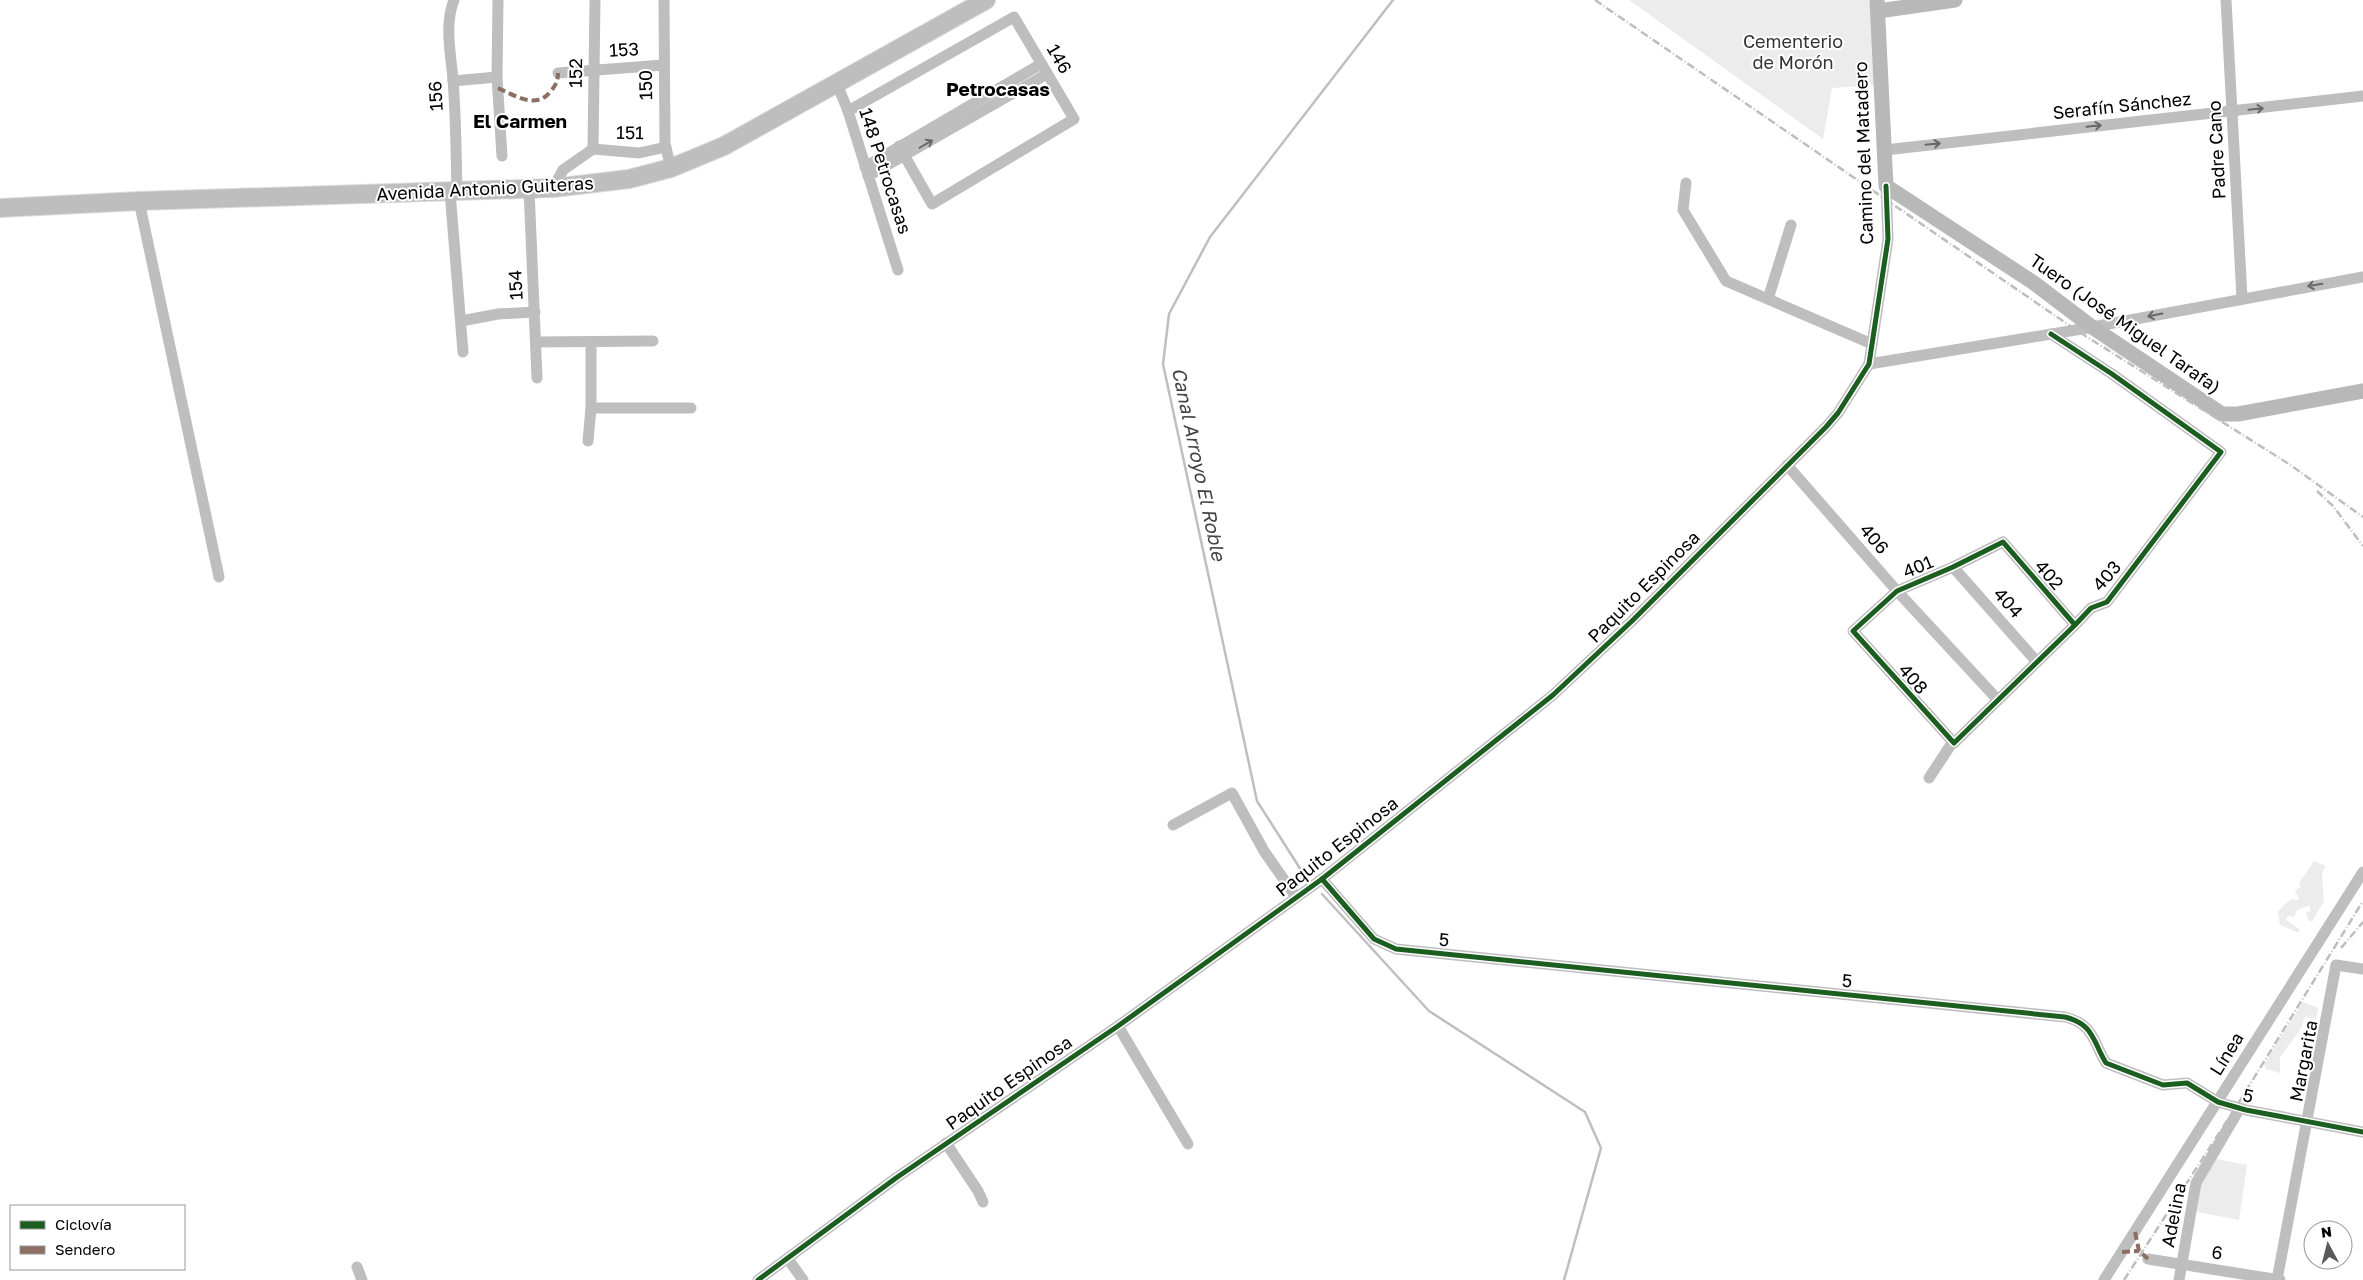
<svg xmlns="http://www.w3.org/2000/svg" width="2363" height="1280" font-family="'Golos Text',sans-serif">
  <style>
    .green { fill: #ececec }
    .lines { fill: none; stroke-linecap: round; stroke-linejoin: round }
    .stream { stroke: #bfbfbf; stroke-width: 2.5 }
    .primary-casing { stroke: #dbdbdb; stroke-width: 20 }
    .minor { stroke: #bebebe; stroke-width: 11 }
    .secondary { stroke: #b8b8b8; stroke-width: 15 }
    .primary { stroke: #bebebe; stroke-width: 18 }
    .rail { stroke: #bebebe; stroke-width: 2.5; stroke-dasharray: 8 2.5 1 2.5; stroke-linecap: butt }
    .quiet { stroke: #8d6e63; stroke-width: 4; stroke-dasharray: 8 4; stroke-linecap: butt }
    .cycleway-casing { stroke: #fff; stroke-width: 8 }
    .cycleway { stroke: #1b5e20; stroke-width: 5 }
    .oneway { stroke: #686868 }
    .labels { text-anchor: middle; stroke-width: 4; stroke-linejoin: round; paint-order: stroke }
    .park-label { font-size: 18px; fill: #333; stroke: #fff }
    .street-label { font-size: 18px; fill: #000; stroke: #fff }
    .neighbourhood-label { font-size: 19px; font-weight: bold; fill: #000; stroke: #fff }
    .water-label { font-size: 19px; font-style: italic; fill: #444; stroke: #fff }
  </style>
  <rect width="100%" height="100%" fill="#fff"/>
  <g class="green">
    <path d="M1629,0H1873L1878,85L1832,88L1823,139Z"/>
    <path d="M2314,861L2326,866L2322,873L2324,901L2312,922L2308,920L2306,912L2311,911L2309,905L2297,910L2294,917L2288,916L2286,920L2299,929V933L2280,925L2278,912L2284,905L2292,899L2299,900L2295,890L2301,887L2299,883Z"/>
    <path d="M2303,1002L2318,1008L2316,1019L2305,1017L2300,1030L2280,1057V1073L2266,1069L2264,1064Z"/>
    <path d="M2216,1159L2247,1165L2239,1220L2197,1212L2201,1182Z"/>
  </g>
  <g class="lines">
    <g class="stream">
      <path d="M1301,870L1257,801L1163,364L1169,314L1210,237L1393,0"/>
      <path d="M1322,894L1429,1011L1585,1112L1601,1148L1564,1280"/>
    </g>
    <defs>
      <path id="primary" d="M0,208L139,201L553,188L629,179L671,168L724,146L986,0"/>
    </defs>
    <use href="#primary" class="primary-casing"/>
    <g class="minor">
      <path d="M454,0C444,25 451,54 453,80C456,117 456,154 457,191"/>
      <path d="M498,0L497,77L502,156"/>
      <path d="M664,0L665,144L671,168"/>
      <path d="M2226,0L2242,298"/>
      <path d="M558,73L663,65"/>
      <path d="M453,81L497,77"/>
      <path d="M837,84L848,111L898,270"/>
      <path d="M848,111L1014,17L1074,119L932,204L899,146"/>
      <path d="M593,149L595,0"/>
      <path d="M593,149L639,153L666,147"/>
      <path d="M1885,150L2363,96"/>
      <path d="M865,167L1041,64"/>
      <path d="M868,176L1047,74"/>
      <path d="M1686,183L1683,210L1726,281L1872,344"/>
      <path d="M553,188L563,170L593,149"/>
      <path d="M529,189L537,378"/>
      <path d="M450,192L463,352"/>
      <path d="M139,201L219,577"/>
      <path d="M1768,299L1791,225"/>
      <path d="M461,321L498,314L535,312"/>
      <path d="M2051,334L2112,374L2221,452L2107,602L2091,608L2075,625L1954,743L1853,631L1897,591L1953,567L2003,542L2075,625"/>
      <path d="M536,342L653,341"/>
      <path d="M1869,364L2076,330L2363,277"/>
      <path d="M591,408H691"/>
      <path d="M588,441L591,408V342"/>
      <path d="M1787,465L1897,591L1998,700"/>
      <path d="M1953,567L2037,662"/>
      <path d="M1929,778L1952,743"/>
      <path d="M1173,825L1232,793L1264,851L1296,897"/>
      <path d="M1322,879L1374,939L1396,949L2065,1017C2094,1024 2093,1042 2106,1063L2163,1085L2187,1083L2218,1102L2246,1110L2363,1132"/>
      <path d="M1118,1026L1188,1144"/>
      <path d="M946,1143L978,1191L983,1202"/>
      <path d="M788,1259L803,1280"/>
      <path d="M2148,1259L2280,1280"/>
      <path d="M357,1267L362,1280"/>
      <path d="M758,1280L896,1178L1118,1026L1322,879L1553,695L1632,621L1826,427L1838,413L1869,364L1888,239L1886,186"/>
      <path d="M2104,1280L2363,872"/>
      <path d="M2179,1280L2196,1183L2240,1108"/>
      <path d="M2277,1280L2336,965L2363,969"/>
    </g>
    <g class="secondary">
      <path d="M1877,0L1886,186L2034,283L2092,327L2222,414H2238L2363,391"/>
      <path d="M1878,11L1955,0"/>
    </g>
    <use href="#primary" class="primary"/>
    <g class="rail">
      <path d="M1595,0L2076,330L2289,464L2363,517"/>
      <path d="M2317,491L2333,506L2363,546"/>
      <path d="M2341,948L2363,922"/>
      <path d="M2124,1280L2236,1107L2363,901"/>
    </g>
    <g class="quiet">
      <path d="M498,88C516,96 536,110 551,91C556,85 558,80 558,73"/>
      <path d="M2135,1232L2139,1251L2148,1259"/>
      <path d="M2122,1252L2139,1251"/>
    </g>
    <defs>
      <g id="cycleway">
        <path d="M2051,334L2112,374L2221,452L2107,602L2091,608L2075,625L1954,743L1853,631L1897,591L1953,567L2003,542L2075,625"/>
        <path d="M1322,879L1374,939L1396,949L2065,1017C2094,1024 2093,1042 2106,1063L2163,1085L2187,1083L2218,1102L2246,1110L2363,1132"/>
        <path d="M758,1280L896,1178L1118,1026L1322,879L1553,695L1632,621L1826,427L1838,413L1869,364L1888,239L1886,186"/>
      </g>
    </defs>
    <use href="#cycleway" class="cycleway-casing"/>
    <use href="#cycleway" class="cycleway"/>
  </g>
  <defs><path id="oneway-shaft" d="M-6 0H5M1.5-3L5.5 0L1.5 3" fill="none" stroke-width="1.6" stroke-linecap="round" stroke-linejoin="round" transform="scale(1.25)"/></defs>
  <g class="oneway">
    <use href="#oneway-shaft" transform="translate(2256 109) rotate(-6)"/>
    <use href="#oneway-shaft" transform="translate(2094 126) rotate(-6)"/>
    <use href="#oneway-shaft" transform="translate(926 144) rotate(-30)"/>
    <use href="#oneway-shaft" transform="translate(1933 144) rotate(-6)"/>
    <use href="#oneway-shaft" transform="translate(2315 285) rotate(170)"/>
    <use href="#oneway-shaft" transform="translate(2155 315) rotate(169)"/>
  </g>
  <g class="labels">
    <g class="park-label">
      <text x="1793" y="48">Cementerio<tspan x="1793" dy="21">de Morón</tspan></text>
    </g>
    <g class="street-label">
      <text transform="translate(624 50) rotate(-3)" y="6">153</text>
      <text transform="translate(1059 59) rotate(60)" y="6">146</text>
      <text transform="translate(576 73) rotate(-89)" y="6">152</text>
      <text transform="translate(646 85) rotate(-91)" y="6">150</text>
      <text transform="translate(436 96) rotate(-93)" y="6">156</text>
      <text transform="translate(2122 106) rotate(-6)" y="6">Serafín Sánchez</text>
      <text transform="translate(630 133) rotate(1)" y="6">151</text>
      <text transform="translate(2217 150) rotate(-93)" y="6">Padre Cano</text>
      <text transform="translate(1864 153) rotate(-92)" y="6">Camino del Matadero</text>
      <text transform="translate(885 171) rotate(72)" y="6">148 Petrocasas</text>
      <text transform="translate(485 189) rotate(-3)" y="6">Avenida Antonio Guiteras</text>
      <text transform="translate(516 285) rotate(-93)" y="6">154</text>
      <text transform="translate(2125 324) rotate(35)" y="6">Tuero (José Miguel Tarafa)</text>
      <text transform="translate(1874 539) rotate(49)" y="6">406</text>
      <text transform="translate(1918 567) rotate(-23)" y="6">401</text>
      <text transform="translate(2049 575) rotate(49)" y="6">402</text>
      <text transform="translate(2107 576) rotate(-49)" y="6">403</text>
      <text transform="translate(1644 587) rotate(-45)" y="6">Paquito Espinosa</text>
      <text transform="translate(2008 603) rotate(48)" y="6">404</text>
      <text transform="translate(1913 679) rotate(49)" y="6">408</text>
      <text transform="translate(1337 847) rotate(-38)" y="6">Paquito Espinosa</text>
      <text transform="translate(1444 940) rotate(6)" y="6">5</text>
      <text transform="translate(1847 981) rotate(6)" y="6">5</text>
      <text transform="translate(2227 1054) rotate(-58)" y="6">Línea</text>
      <text transform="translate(2304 1061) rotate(-79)" y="6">Margarita</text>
      <text transform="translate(1009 1083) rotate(-35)" y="6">Paquito Espinosa</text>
      <text transform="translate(2248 1096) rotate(15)" y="6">5</text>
      <text transform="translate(2174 1215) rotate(-79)" y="6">Adelina</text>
      <text transform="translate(2217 1253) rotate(9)" y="6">6</text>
    </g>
    <g class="neighbourhood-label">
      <text x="998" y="96">Petrocasas</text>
      <text x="520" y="128">El Carmen</text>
    </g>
    <g class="water-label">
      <text transform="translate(1199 464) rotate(78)" y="7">Canal Arroyo El Roble</text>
    </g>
  </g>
  <rect x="10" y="1205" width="175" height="65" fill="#ffffff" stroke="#999999"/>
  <rect x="20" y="1221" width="25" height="8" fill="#1b5e20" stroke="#999999"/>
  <text x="55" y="1230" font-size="15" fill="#000000">Ciclovía</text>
  <rect x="20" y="1246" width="25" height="8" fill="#8d6e63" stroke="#999999"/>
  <text x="55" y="1255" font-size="15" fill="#000000">Sendero</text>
  <g transform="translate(2328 1245) rotate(353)"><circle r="24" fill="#ffffff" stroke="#999999"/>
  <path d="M0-4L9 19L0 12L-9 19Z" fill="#595959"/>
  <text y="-8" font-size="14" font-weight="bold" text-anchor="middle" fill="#000000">N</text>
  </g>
</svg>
